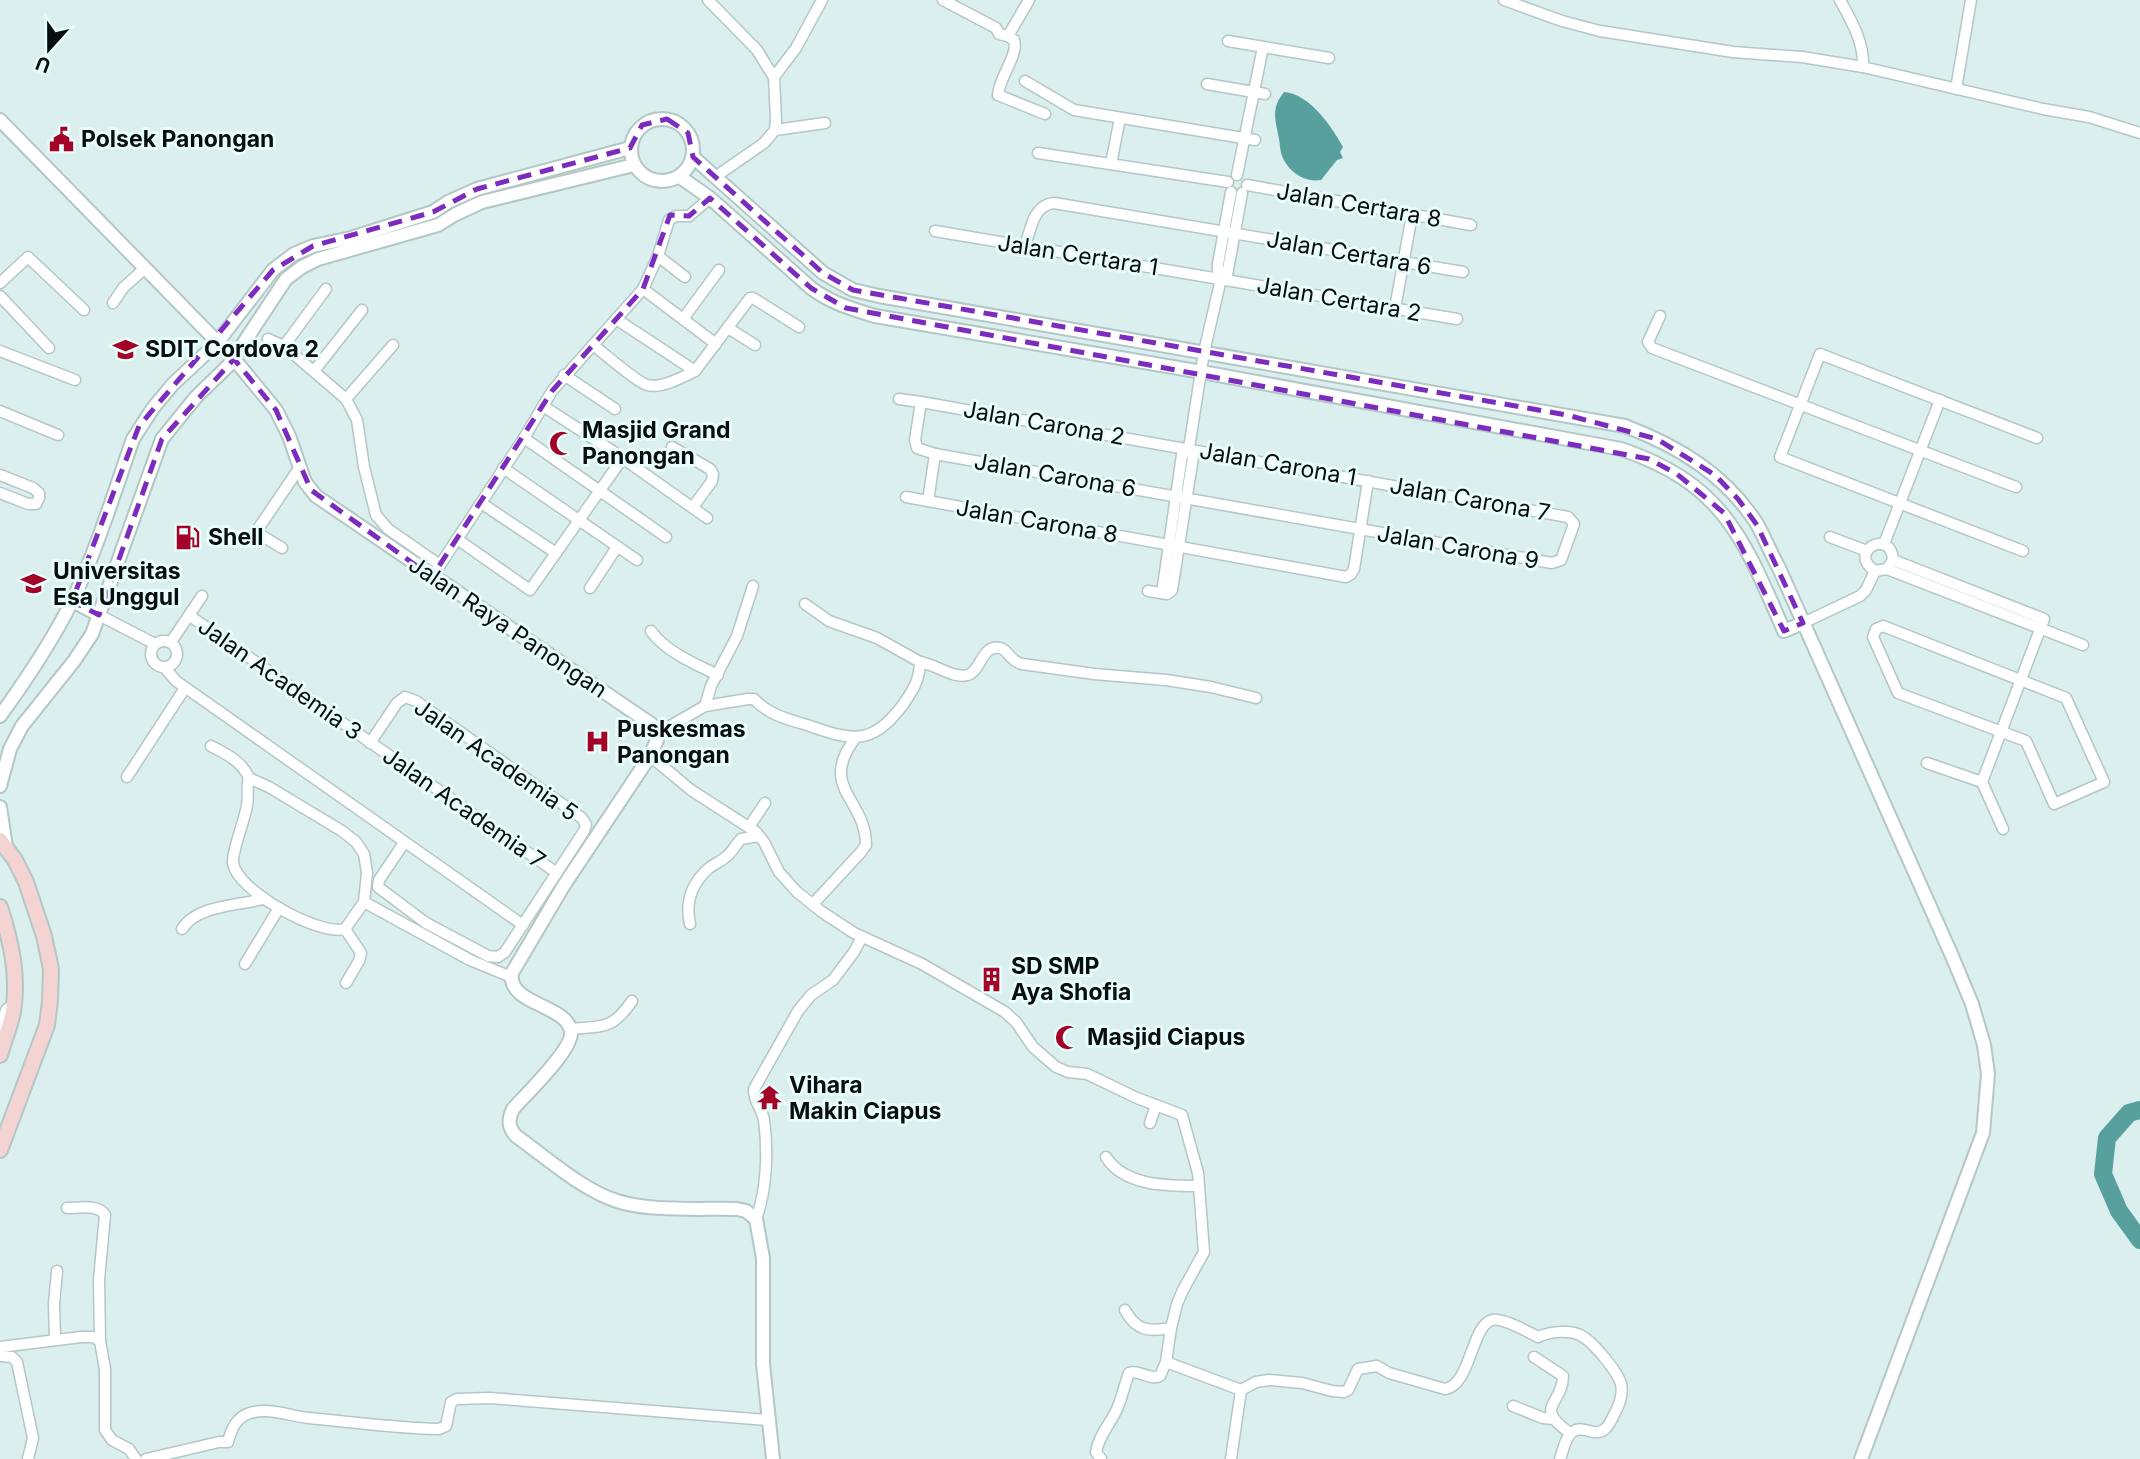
<svg xmlns="http://www.w3.org/2000/svg" width="2140" height="1459" font-family="Inter,sans-serif">
  <style>
    .water { fill: #58a09e }
    .lines { fill: none; stroke-linecap: round; stroke-linejoin: round }
    .river { stroke: #58a09e; stroke-width: 18 }
    .minor-casing { stroke: #b3c7c6; stroke-width: 13 }
    .tertiary-casing { stroke: #b3c7c6; stroke-width: 16 }
    .secondary-casing { stroke: #b3c7c6; stroke-width: 18 }
    .minor { stroke: #fff; stroke-width: 10 }
    .tertiary { stroke: #fff; stroke-width: 12 }
    .secondary { stroke: #f4d3d3; stroke-width: 14 }
    .marked { fill: none; stroke: #7b2cbf; stroke-width: 5; stroke-dasharray: 14 9; stroke-linejoin: round }
    .labels { text-anchor: middle; stroke-width: 6; stroke-linejoin: round; paint-order: stroke }
    .poi-label { font-size: 23px; font-weight: bold; fill: #070e0d; stroke: #e7fcfb; text-anchor: start }
    .street-label { font-size: 23px; fill: #070e0d; stroke: #e7fcfb }
  </style>
  <rect width="100%" height="100%" fill="#daefee"/>
  <path class="water" d="M1284,92C1310,94 1332,127 1343,147L1340,152L1343,158L1337,160L1321,180C1304,183 1288,171 1282,156C1280,151 1280,144 1279,139C1276,121 1270,109 1284,92Z"/>
  <g class="lines">
    <path class="river" d="M2140,1110L2129,1113L2107,1138L2103,1174L2119,1211L2140,1240"/>
    <defs>
      <g id="minor">
        <path d="M708,0L757,50L768,68L774,77L776,121L775,130L764,143L715,177"/>
        <path d="M943,0L996,28L999,34L1008,36L1014,40C1019,55 999,77 998,95L1045,114"/>
        <path d="M1504,0L1562,21L1600,31L1733,52L1802,57L1863,67L2043,109L2089,117L2140,133"/>
        <path d="M1840,0C1852,22 1864,42 1863,67"/>
        <path d="M1008,36L1029,0"/>
        <path d="M1228,41L1329,58"/>
        <path d="M774,77L796,48L822,0"/>
        <path d="M1025,81L1074,110L1255,140"/>
        <path d="M1207,84L1265,94"/>
        <path d="M1956,89L1971,0"/>
        <path d="M775,130L825,123"/>
        <path d="M1038,153L1228,182"/>
        <path d="M1111,164L1120,118"/>
        <path d="M1237,175L1263,47"/>
        <path d="M1247,185L1471,225"/>
        <path d="M935,231L1457,319"/>
        <path d="M1025,246C1031,229 1033,205 1054,203L1463,272"/>
        <path d="M658,256L685,277"/>
        <path d="M1221,279L1218,273V264L1231,192"/>
        <path d="M0,283L28,257L84,310"/>
        <path d="M643,289L716,344"/>
        <path d="M0,296L49,348"/>
        <path d="M113,303L123,288L144,269"/>
        <path d="M1395,308L1412,215"/>
        <path d="M1660,316L1648,342L1652,348L2016,487"/>
        <path d="M616,319L695,371"/>
        <path d="M683,319L719,270"/>
        <path d="M728,328L755,345"/>
        <path d="M268,339L284,346L346,399L357,420L364,467L376,515L388,529L440,565"/>
        <path d="M593,345C604,353 636,382 647,385C661,389 683,377 695,371L750,298H753L799,327"/>
        <path d="M284,346L326,289"/>
        <path d="M0,351L75,380"/>
        <path d="M314,371L362,310"/>
        <path d="M564,375L615,409"/>
        <path d="M346,399L393,345"/>
        <path d="M899,399L921,402C1137,441 1353,478 1568,517L1574,524L1561,560L1552,563L935,454L917,448L915,440L921,402"/>
        <path d="M543,406L614,452L707,518"/>
        <path d="M0,411L58,435"/>
        <path d="M524,438L666,537"/>
        <path d="M672,447L710,469L713,474L712,481L693,507"/>
        <path d="M503,468L637,560"/>
        <path d="M0,475L33,488L39,493V498L36,504H28L0,493"/>
        <path d="M906,497L1346,577L1351,574L1354,569L1368,481"/>
        <path d="M928,501L935,454"/>
        <path d="M481,503L556,553"/>
        <path d="M1830,537L1867,551"/>
        <path d="M457,539L530,590L622,459"/>
        <path d="M1884,544L1940,400"/>
        <path d="M282,548L256,532L300,467"/>
        <path d="M2023,551L1780,457L1820,354L2037,438"/>
        <path d="M1893,560L2044,619L1982,782"/>
        <path d="M1887,569L1893,560C1891,527 1846,552 1875,571L1887,569L2083,645"/>
        <path d="M432,577L524,438L552,391L643,289L658,256L669,220L676,216H689L710,198"/>
        <path d="M590,588L617,547"/>
        <path d="M1148,591L1167,594L1172,590L1193,457L1189,448"/>
        <path d="M1162,593L1182,455L1189,448L1204,352L1221,279L1227,275L1242,193"/>
        <path d="M805,604L829,621L877,638L920,662"/>
        <path d="M99,615L155,644"/>
        <path d="M190,616L557,873"/>
        <path d="M1803,623L1860,596L1866,590L1875,571"/>
        <path d="M1883,626L2066,698L2104,782L2054,804L2026,741L1898,693L1873,637L1876,629Z"/>
        <path d="M651,631C666,652 695,664 718,675"/>
        <circle cx="164" cy="654" r="13"/>
        <path d="M171,642L202,596"/>
        <path d="M165,668L176,681L523,925"/>
        <path d="M705,706L711,686L737,636L753,586"/>
        <path d="M658,733L705,706L748,699H754C769,715 787,719 807,725C850,740 871,747 902,706C912,692 920,680 920,662C935,664 953,679 968,675C981,671 982,644 1000,648C1009,650 1009,661 1022,664L1094,674L1166,680L1211,687L1256,698"/>
        <path d="M370,743L397,703L405,697L416,701L582,818L586,825L584,831L505,952L498,957L488,956L426,923L378,887L379,880L404,843"/>
        <path d="M211,746C226,754 242,761 249,778L269,787L342,831L356,842L364,854L367,873L364,902L345,929C319,936 237,891 233,863C232,850 245,820 247,805C249,796 246,786 249,778"/>
        <path d="M650,756L691,790L756,832L764,842L779,872L797,892L822,912L854,933L922,964L1005,1012L1016,1022L1033,1047L1056,1067L1068,1072L1087,1074L1137,1098L1182,1115L1198,1173L1204,1252L1183,1290L1177,1304L1171,1328L1166,1362L1160,1376C1150,1381 1139,1369 1129,1373C1124,1386 1122,1399 1116,1411C1109,1426 1099,1435 1096,1452L1101,1459"/>
        <path d="M1927,763L1982,782L2003,829"/>
        <path d="M127,777L185,688"/>
        <path d="M749,827L765,803"/>
        <path d="M364,902L470,960L511,977"/>
        <path d="M813,904L861,852L866,845C866,798 817,788 856,737"/>
        <path d="M690,924C685,902 692,883 709,868C714,864 722,861 727,856C733,851 736,844 741,839L759,836"/>
        <path d="M182,929C197,905 237,906 263,899"/>
        <path d="M345,929L361,953L359,961L346,983"/>
        <path d="M245,964L279,908"/>
        <path d="M0,1028L6,1010L14,1004"/>
        <path d="M571,1029C603,1026 612,1030 632,1001"/>
        <path d="M1150,1123L1156,1105"/>
        <path d="M1106,1157C1124,1186 1167,1186 1198,1186"/>
        <path d="M67,1208C80,1208 98,1204 105,1215L99,1280L100,1341"/>
        <path d="M756,1219C767,1190 768,1150 764,1120C762,1108 753,1101 754,1089L798,1011L811,995L833,980L854,952L862,937"/>
        <path d="M1125,1310C1136,1331 1149,1332 1171,1328"/>
        <path d="M55,1339L54,1304L57,1271"/>
        <path d="M0,1347L81,1337H93L100,1341L105,1369V1430L112,1440L129,1449L136,1459"/>
        <path d="M0,1356L12,1357L17,1362L33,1438L28,1459"/>
        <path d="M1534,1357L1563,1376C1563,1405 1532,1406 1570,1433"/>
        <path d="M1166,1362L1241,1390L1256,1382L1269,1380L1302,1383L1332,1391L1344,1392L1348,1390L1358,1369L1377,1366L1389,1373L1445,1389C1471,1385 1471,1326 1492,1320C1502,1317 1528,1332 1538,1337C1551,1331 1573,1329 1585,1338C1596,1346 1618,1372 1621,1384C1623,1393 1620,1403 1616,1411C1613,1416 1610,1425 1605,1429C1594,1438 1585,1425 1574,1431C1566,1434 1563,1451 1560,1459"/>
        <path d="M1513,1406L1543,1418L1553,1419L1552,1417"/>
        <path d="M146,1459L219,1442H228C231,1430 236,1417 250,1413C269,1407 290,1416 309,1418C352,1422 396,1428 439,1429L446,1426L451,1402L457,1399L490,1398L768,1420"/>
        <path d="M1231,1459L1241,1390"/>
      </g>
      <g id="tertiary">
        <circle cx="662" cy="150" r="31"/>
        <path d="M0,120L234,359L276,410L289,436L305,482L316,496L657,728V740L650,756L564,885L512,973C507,1005 566,1004 571,1031C574,1049 526,1094 513,1109C508,1120 508,1127 516,1136C547,1158 582,1190 617,1201C650,1212 702,1208 737,1209L746,1211L756,1219L763,1258V1364L773,1459"/>
        <path d="M693,157L823,273L853,290L879,296L1625,426C1678,446 1726,475 1757,524C1765,538 1771,554 1779,568L1952,956L1972,1004L1984,1045L1988,1074L1983,1133L1861,1459"/>
        <path d="M680,177L710,198L811,288C831,303 852,309 875,316L1202,372L1621,449C1724,484 1744,539 1784,631L1803,623"/>
        <path d="M72,601L99,615"/>
        <path d="M0,716C26,680 52,642 72,601C97,550 114,493 133,439L153,408L173,384L217,343L273,270L294,254L313,246L351,238L433,212L448,202L477,189L630,148"/>
        <path d="M0,786L10,749L22,726L74,661L92,634L162,439L196,397L229,365L286,279L302,267L318,259L438,225L456,214L482,202L634,165"/>
        <path d="M0,807L6,847"/>
      </g>
      <g id="secondary">
        <path d="M0,840L15,860L26,882L44,936L51,969L50,1001L47,1025L0,1150"/>
        <path d="M0,907C11,941 19,976 13,1012C10,1026 4,1041 0,1055"/>
      </g>
    </defs>
    <use href="#minor" class="minor-casing"/>
    <use href="#tertiary" class="tertiary-casing"/>
    <use href="#secondary" class="secondary-casing"/>
    <use href="#minor" class="minor"/>
    <use href="#tertiary" class="tertiary"/>
    <use href="#secondary" class="secondary"/>
  </g>
  <path class="marked" d="M667,119L688,133L693,157L823,273L853,290L1567,415L1657,439L1715,475L1738,499L1757,525L1803,623L1784,631L1724,513L1677,474L1649,459L846,308L811,288L710,198L689,216L670,215L643,289L552,391L432,577L311,490L276,410L234,359L162,439L99,615L72,601L139,426L273,270L313,246L433,212L477,189L630,148L642,125Z"/>
  <defs>
    <symbol id="civic-bare" viewBox="-9 -9 18 18"><path d="M-.6-6.5H3V-4.5H.6V-3L4-1V1h2V6H-6V1h2V-1L-.6-3ZM-1.2 2.5V6h2.4V2.5Z" fill="#a20326" stroke="#e7fcfb" stroke-width="2.5" paint-order="stroke"/></symbol>
    <symbol id="school-bare" viewBox="-9 -9 18 18"><path d="M0-5L7-2L0 1L-7-2ZM-4 1L0 2.5L4 1V4Q0 6-4 4Z" fill="#a20326" stroke="#e7fcfb" stroke-width="2.5" paint-order="stroke"/></symbol>
    <symbol id="mosque-bare" viewBox="-9 -9 18 18"><path d="M3.5-4.9A6 6 0 1 0 3.5 4.9A5 5 0 1 1 3.5-4.9Z" fill="#a20326" stroke="#e7fcfb" stroke-width="2.5" paint-order="stroke"/></symbol>
    <symbol id="fuel-bare" viewBox="-9 -9 18 18"><path d="M-5.5-6h7V0h2V4h1.3V-2.5L3-4.5l.8-.8L6-3V5H2.5V1h-1V6h-7ZM-4.2-4.7v3.2H.2V-4.7Z" fill="#a20326" stroke="#e7fcfb" stroke-width="2.5" paint-order="stroke"/></symbol>
    <symbol id="university-bare" viewBox="-9 -9 18 18"><path d="M0-5L7-2L0 1L-7-2ZM-4 1L0 2.5L4 1V4Q0 6-4 4Z" fill="#a20326" stroke="#e7fcfb" stroke-width="2.5" paint-order="stroke"/></symbol>
    <symbol id="hospital-bare" viewBox="-9 -9 18 18"><path d="M-5-5h3v3.5h4V-5h3V5h-3V1.5h-4V5h-3Z" fill="#a20326" stroke="#e7fcfb" stroke-width="2.5" paint-order="stroke"/></symbol>
    <symbol id="building-bare" viewBox="-9 -9 18 18"><path d="M-4-6H4V6H1V3H-1V6H-4ZM-2.5-4.3h1.7v1.8h-1.7ZM.8-4.3h1.7v1.8H.8ZM-2.5-1h1.7V.8h-1.7ZM.8-1h1.7V.8H.8Z" fill="#a20326" stroke="#e7fcfb" stroke-width="2.5" paint-order="stroke"/></symbol>
    <symbol id="temple-bare" viewBox="-9 -9 18 18"><path d="M0-6L5-2H3V0L6.5 2.5H4V6H1.5V3h-3V6H-4V2.5H-6.5L-3 0V-2H-5Z" fill="#a20326" stroke="#e7fcfb" stroke-width="2.5" paint-order="stroke"/></symbol>
  </defs>
  <g fill-rule="evenodd">
    <use href="#civic-bare" x="44" y="122" width="35" height="35"/>
    <use href="#school-bare" x="108" y="332" width="35" height="35"/>
    <use href="#mosque-bare" x="544" y="426" width="35" height="35"/>
    <use href="#fuel-bare" x="170" y="520" width="35" height="35"/>
    <use href="#university-bare" x="16" y="566" width="35" height="35"/>
    <use href="#hospital-bare" x="580" y="724" width="35" height="35"/>
    <use href="#building-bare" x="974" y="962" width="35" height="35"/>
    <use href="#mosque-bare" x="1050" y="1020" width="35" height="35"/>
    <use href="#temple-bare" x="752" y="1080" width="35" height="35"/>
  </g>
  <g class="labels">
    <g class="poi-label">
      <text x="81" y="147">Polsek Panongan</text>
      <text x="145" y="357">SDIT Cordova 2</text>
      <text x="582" y="438">Masjid Grand<tspan x="582" dy="26">Panongan</tspan></text>
      <text x="208" y="545">Shell</text>
      <text x="53" y="579">Universitas<tspan x="53" dy="26">Esa Unggul</tspan></text>
      <text x="617" y="737">Puskesmas<tspan x="617" dy="26">Panongan</tspan></text>
      <text x="1011" y="974">SD SMP<tspan x="1011" dy="26">Aya Shofia</tspan></text>
      <text x="1087" y="1045">Masjid Ciapus</text>
      <text x="789" y="1093">Vihara<tspan x="789" dy="26">Makin Ciapus</tspan></text>
    </g>
    <g class="street-label">
      <text transform="translate(1359 205) rotate(10)" y="8">Jalan Certara 8</text>
      <text transform="translate(1349 253) rotate(10)" y="8">Jalan Certara 6</text>
      <text transform="translate(1078 255) rotate(9)" y="8">Jalan Certara 1</text>
      <text transform="translate(1339 299) rotate(10)" y="8">Jalan Certara 2</text>
      <text transform="translate(1044 423) rotate(10)" y="8">Jalan Carona 2</text>
      <text transform="translate(1278 464) rotate(10)" y="8">Jalan Carona 1</text>
      <text transform="translate(1055 475) rotate(10)" y="8">Jalan Carona 6</text>
      <text transform="translate(1470 499) rotate(10)" y="8">Jalan Carona 7</text>
      <text transform="translate(1037 521) rotate(10)" y="8">Jalan Carona 8</text>
      <text transform="translate(1458 547) rotate(10)" y="8">Jalan Carona 9</text>
      <text transform="translate(508 627) rotate(34)" y="8">Jalan Raya Panongan</text>
      <text transform="translate(280 679) rotate(35)" y="8">Jalan Academia 3</text>
      <text transform="translate(496 760) rotate(35)" y="8">Jalan Academia 5</text>
      <text transform="translate(464 808) rotate(35)" y="8">Jalan Academia 7</text>
    </g>
  </g>
  <g transform="translate(49 49) rotate(201)" stroke="#e7fcfb" stroke-width="5" paint-order="stroke">
  <path d="M0-5L12 26L0 18L-12 26Z" fill="#070e0d"/>
  <text y="-10" font-size="19" font-weight="bold" text-anchor="middle" fill="#070e0d">U</text>
  </g>
</svg>
